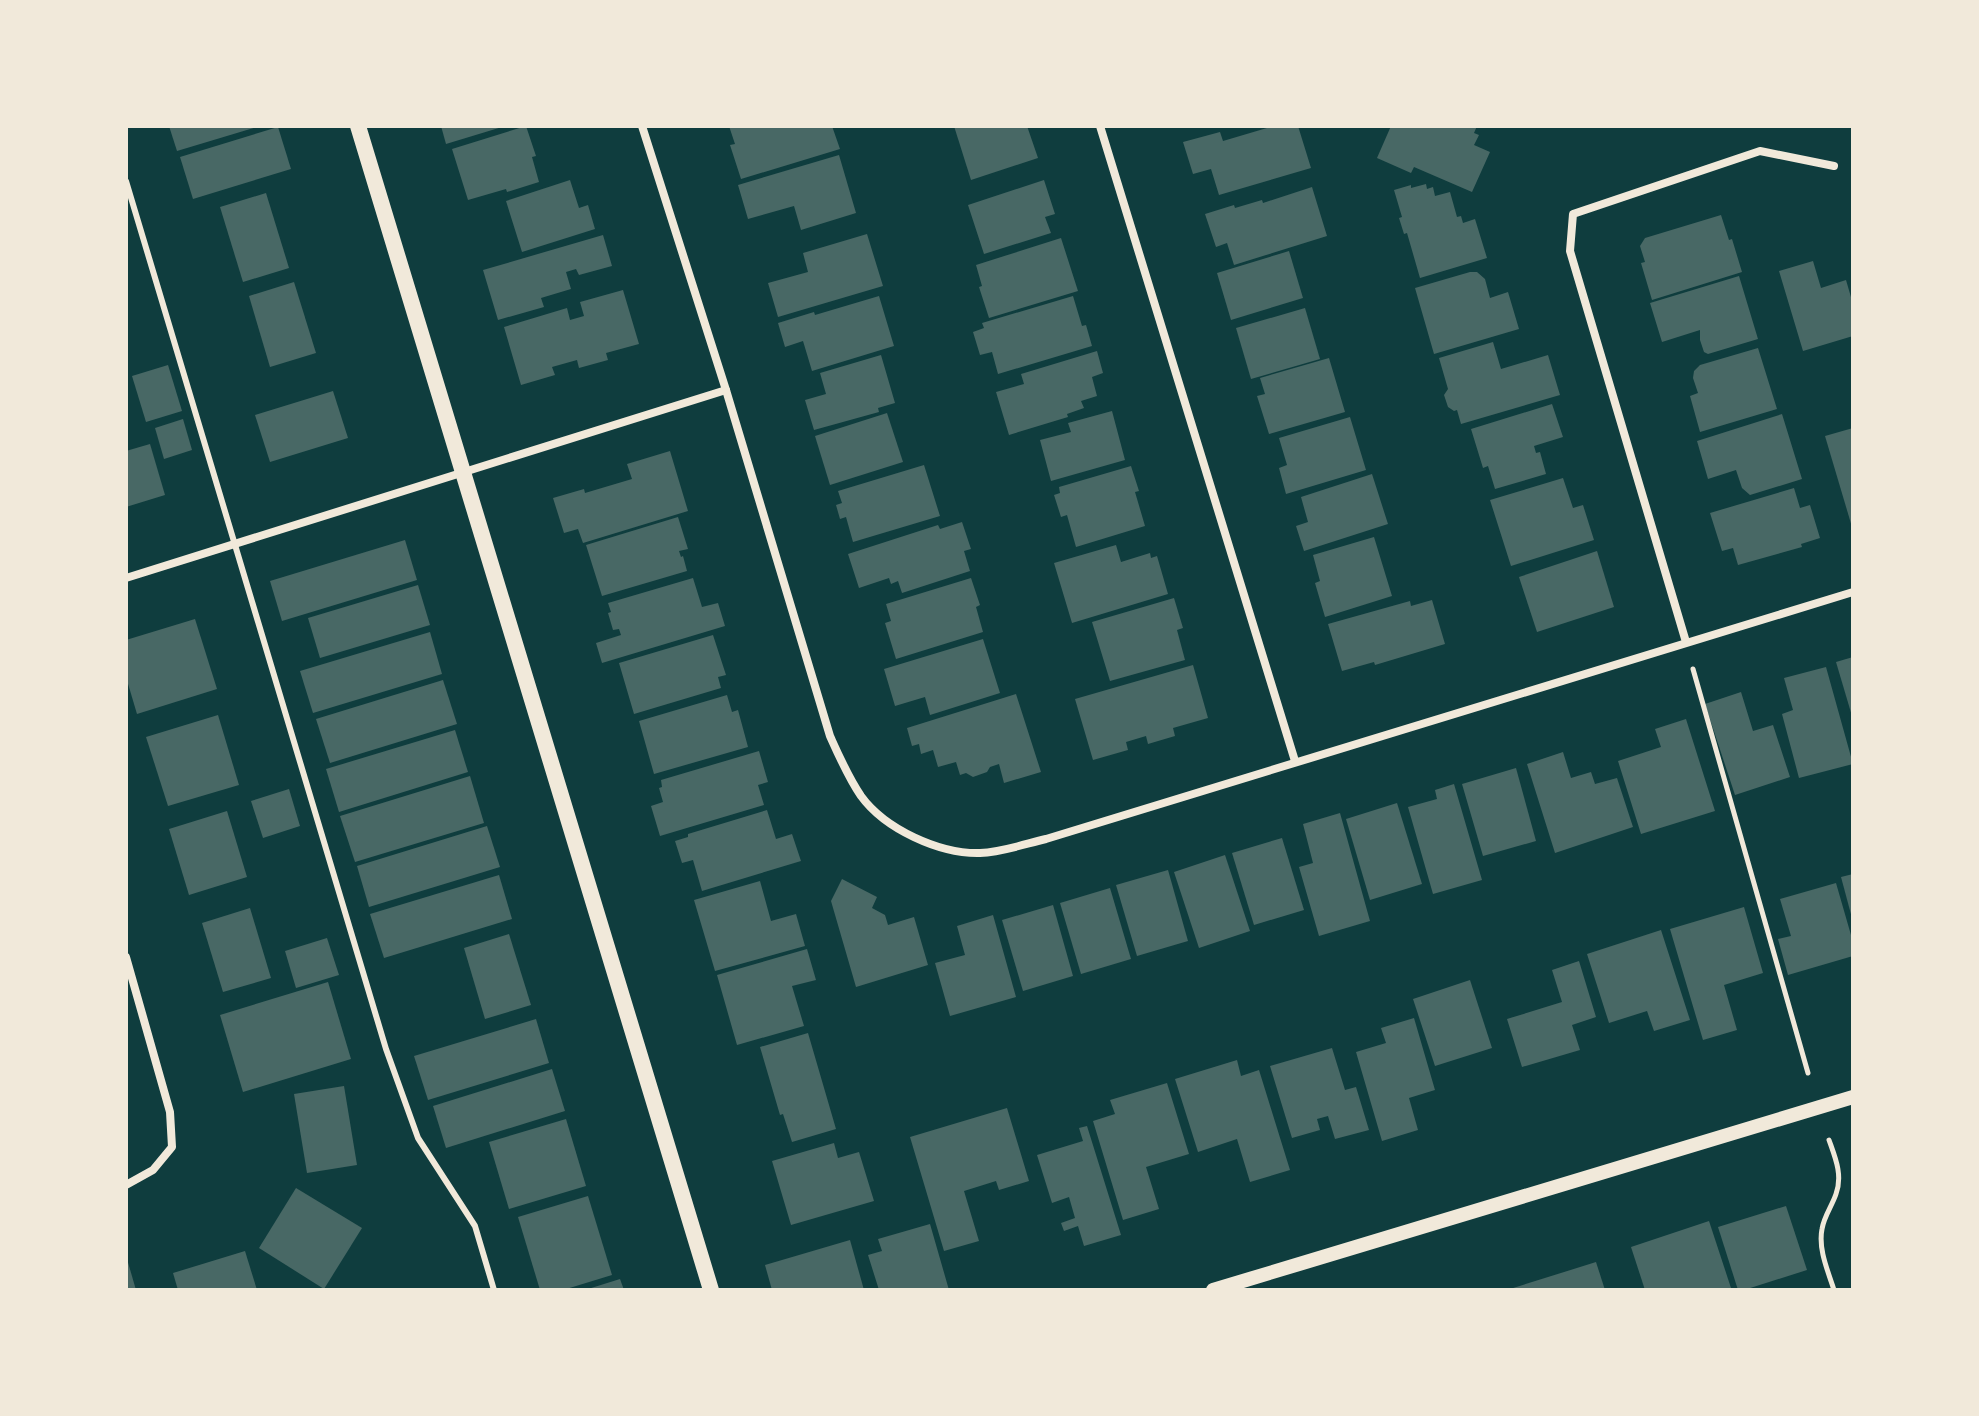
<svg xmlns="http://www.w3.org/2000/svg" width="1979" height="1416" font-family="Figtree,sans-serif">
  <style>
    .building { fill: #486865 }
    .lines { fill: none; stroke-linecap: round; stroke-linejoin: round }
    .path { stroke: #f1e9da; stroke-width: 5 }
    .service { stroke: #f1e9da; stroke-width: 6 }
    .minor { stroke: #f1e9da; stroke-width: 8 }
    .tertiary { stroke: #f1e9da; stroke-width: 14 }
    .secondary { stroke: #f1e9da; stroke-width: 16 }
  </style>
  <rect width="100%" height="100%" fill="#0f3d3e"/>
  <g class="building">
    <path d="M169,126H256L257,127L177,151Z"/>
    <path d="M441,126H502V127L446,144Z"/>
    <path d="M526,126L536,156L532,157L539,182L507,192L506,189L468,200L452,149Z"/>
    <path d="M729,126H832L840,149L741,179L730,145L735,144Z"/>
    <path d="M954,126H1027L1038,158L971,180Z"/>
    <path d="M1274,126H1298L1311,168L1219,195L1211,169L1193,174L1183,142L1220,132L1223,141Z"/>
    <path d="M1391,126H1477L1474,133L1479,135L1474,145L1490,152L1472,192L1414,167L1411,173L1377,158Z"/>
    <path d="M278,127L291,169L193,199L180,157Z"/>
    <path d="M839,155L856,213L801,230L794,206L748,219L738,185Z"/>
    <path d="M570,180L579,208L588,205L595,229L522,252L506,201Z"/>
    <path d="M1044,180L1055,214L1045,217L1051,233L984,254L968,205Z"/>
    <path d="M1426,184L1427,189L1433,187L1435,196L1450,192L1457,217L1461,216L1463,223L1475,219L1487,258L1420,278L1407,233L1404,234L1399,218L1402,217L1394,190L1411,185V188Z"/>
    <path d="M1312,187L1327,236L1234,265L1227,243L1216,247L1205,214L1234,205L1235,208L1262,200L1263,203Z"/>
    <path d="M266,193L289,268L243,282L220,207Z"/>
    <path d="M1721,215L1729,240L1732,239L1742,272L1652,300L1641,263L1645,262L1640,246L1645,238Z"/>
    <path d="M867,234L883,286L778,317L768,283L808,272L803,253Z"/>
    <path d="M603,235L612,266L579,275L576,269L566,272L571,289L541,298L544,307L498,320L483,270Z"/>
    <path d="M1061,238L1078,291L989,318L979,287L982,286L976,265Z"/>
    <path d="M1289,251L1303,298L1231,320L1217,273Z"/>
    <path d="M1813,261L1821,288L1846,280L1853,304V336L1803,351L1779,271Z"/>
    <path d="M1470,272H1477L1485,279L1490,298L1508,292L1519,329L1434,354L1415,288Z"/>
    <path d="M1739,276L1758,339L1708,354L1704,352L1700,340V330L1662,342L1650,303Z"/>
    <path d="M294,282L316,353L270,367L249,296Z"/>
    <path d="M623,290L639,344L606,353L608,360L579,368L577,360L552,367L555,375L521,385L504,327L567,308L570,320L584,316L580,302Z"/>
    <path d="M879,296L894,346L812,371L803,341L785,347L778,323L814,312L815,315Z"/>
    <path d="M1073,296L1082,326L1086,325L1092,346L998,374L992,352L980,355L973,332L984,328L982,323Z"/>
    <path d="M1305,308L1320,359L1251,379L1236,328Z"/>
    <path d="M1493,342L1501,369L1548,355L1560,395L1461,424L1457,410L1454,411L1448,407L1444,395L1448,389L1439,358Z"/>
    <path d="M1758,348L1777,409L1700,432L1690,396L1698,393L1693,378L1694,371L1700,365Z"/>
    <path d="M1097,351L1103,373L1092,377L1097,396L1081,401L1084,408L1067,414L1068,417L1009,435L996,392L1024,384L1021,374Z"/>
    <path d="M881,355L895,403L878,408L879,412L814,430L805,400L826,394L820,373Z"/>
    <path d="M1329,358L1345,412L1269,434L1257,396L1265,394L1260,378Z"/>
    <path d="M168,365L182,411L146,422L132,376Z"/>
    <path d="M333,391L348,438L270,462L255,415Z"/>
    <path d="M1552,404L1563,437L1534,446L1536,453L1540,452L1546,474L1495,489L1488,466L1483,468L1471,429Z"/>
    <path d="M1112,411L1125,460L1051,481L1040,440L1071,432L1068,423Z"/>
    <path d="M887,413L903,462L830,485L815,436Z"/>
    <path d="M1782,414L1802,479L1750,495L1742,488L1736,470L1708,479L1697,441Z"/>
    <path d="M1350,417L1366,470L1286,494L1279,468L1287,465L1279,438Z"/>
    <path d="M183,419L192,450L164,459L155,428Z"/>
    <path d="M1853,428V527H1852L1825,436Z"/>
    <path d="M150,444L165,495L126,507V451Z"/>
    <path d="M670,451L688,511L583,543L578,529L564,533L553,498L584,489L585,493L632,479L627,464Z"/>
    <path d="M924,465L940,516L853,542L846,517L840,519L836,505L842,503L838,491Z"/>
    <path d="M1131,466L1139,491L1135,492L1145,526L1076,547L1067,515L1061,517L1054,495L1060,493L1059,487Z"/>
    <path d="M1372,474L1388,524L1304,551L1296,526L1308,522L1301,497Z"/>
    <path d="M1563,478L1573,508L1583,505L1594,540L1511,566L1490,500Z"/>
    <path d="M1794,488L1800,508L1810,505L1820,538L1801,544L1802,547L1738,565L1733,548L1722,551L1710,513Z"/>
    <path d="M678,517L688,549L679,551L681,557L683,556L687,571L602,596L586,545Z"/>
    <path d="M962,522L971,549L964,551L970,571L902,593L898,581L891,584L889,578L859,588L848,554L938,525L940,529Z"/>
    <path d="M1374,537L1392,596L1325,617L1315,583L1320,581L1313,555Z"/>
    <path d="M405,540L417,580L282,621L270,581Z"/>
    <path d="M1116,545L1121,562L1150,553L1151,558L1157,556L1168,594L1072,623L1054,563Z"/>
    <path d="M1597,551L1614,607L1537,632L1519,577Z"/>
    <path d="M693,578L702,607L718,603L725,626L602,663L596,643L621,635L619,629L613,630L608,613L611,612L608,603Z"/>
    <path d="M971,578L980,605L976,607L983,632L896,659L885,623L891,621L886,604Z"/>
    <path d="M418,585L430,625L320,658L308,618Z"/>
    <path d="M1174,598L1183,628L1177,630L1185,660L1110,681L1092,622Z"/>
    <path d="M1432,600L1445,644L1375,665L1374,662L1342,671L1328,624L1410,601L1411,606Z"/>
    <path d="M195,619L217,689L137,714L126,677V640Z"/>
    <path d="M430,632L442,674L313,713L300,671Z"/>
    <path d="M713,635L726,675L718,677L721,688L634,714L619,663Z"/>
    <path d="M983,639L1000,693L930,715L925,697L895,706L884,669Z"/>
    <path d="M1853,657V716H1852L1836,662Z"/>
    <path d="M1193,665L1208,718L1173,728L1175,736L1148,744L1146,736L1126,742L1128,750L1093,760L1075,699Z"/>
    <path d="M1826,667L1853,764L1799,778L1782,714L1793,710L1784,678Z"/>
    <path d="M443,680L457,724L330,763L316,719Z"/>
    <path d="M1741,692L1753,731L1773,725L1790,777L1735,795L1705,704Z"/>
    <path d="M1016,694L1041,772L1004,783L999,764L990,767L987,772L973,777L966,773L960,775L956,762L938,767L933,750L921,754L919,744L912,746L907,728Z"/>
    <path d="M727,695L732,712L738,710L748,747L654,774L639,721Z"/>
    <path d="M218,715L239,785L168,806L146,737Z"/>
    <path d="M1686,719L1715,811L1641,834L1618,761L1661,747L1655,729Z"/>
    <path d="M455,730L468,772L339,812L326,769Z"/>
    <path d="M759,751L768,782L758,785L764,805L660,836L651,806L663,802L659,788L662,787L661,780Z"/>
    <path d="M1563,752L1571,778L1591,772L1595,784L1617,778L1633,827L1555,853L1527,764Z"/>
    <path d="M1516,768L1536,841L1483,856L1462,784Z"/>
    <path d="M470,776L484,823L355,862L340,816Z"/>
    <path d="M1454,784L1482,880L1433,894L1408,807L1437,799L1435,790Z"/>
    <path d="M289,789L300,826L263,838L251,801Z"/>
    <path d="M1397,803L1422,884L1370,900L1346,819Z"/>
    <path d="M767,810L776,839L792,834L801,861L702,891L693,860L682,863L675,841L688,837V834Z"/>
    <path d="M227,811L247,877L189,895L169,829Z"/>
    <path d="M1340,813L1370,921L1319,936L1299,867L1313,863L1303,824Z"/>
    <path d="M487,826L500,867L369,907L357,866Z"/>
    <path d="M1282,838L1304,910L1254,925L1232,853Z"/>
    <path d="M1225,855L1250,931L1199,948L1174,872Z"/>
    <path d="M1168,870L1188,941L1137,956L1116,885Z"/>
    <path d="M1853,874V918H1852L1841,877Z"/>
    <path d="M499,875L512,919L384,958L370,914Z"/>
    <path d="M842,879L877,897L872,908L885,915L888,925L914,917L928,965L856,987L831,901Z"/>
    <path d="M760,881L771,921L796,914L805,946L715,971L694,900Z"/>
    <path d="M1836,883L1853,942V956L1788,975L1778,939L1791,936L1780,899Z"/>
    <path d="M1110,888L1131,959L1081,974L1060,903Z"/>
    <path d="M1053,905L1073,976L1023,991L1002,920Z"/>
    <path d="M1744,907L1763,973L1724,985L1737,1030L1703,1040L1670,929Z"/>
    <path d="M250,908L271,978L223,992L202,923Z"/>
    <path d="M993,915L1016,997L950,1016L935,963L965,955L957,926Z"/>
    <path d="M1661,930L1690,1020L1654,1031L1647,1011L1609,1023L1587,954Z"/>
    <path d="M509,934L531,1005L485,1019L464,948Z"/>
    <path d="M327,938L339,975L296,988L285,951Z"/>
    <path d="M807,949L816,980L792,986L804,1026L737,1045L717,975Z"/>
    <path d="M1579,961L1596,1017L1572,1025L1580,1050L1522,1067L1507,1019L1562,1002L1552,970Z"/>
    <path d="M1470,980L1492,1048L1435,1066L1413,999Z"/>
    <path d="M328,982L351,1059L243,1092L220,1015Z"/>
    <path d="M1414,1018L1435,1090L1409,1098L1418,1130L1382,1141L1356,1052L1386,1043L1381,1028Z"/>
    <path d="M536,1019L549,1063L428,1100L414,1056Z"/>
    <path d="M808,1033L836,1129L792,1142L783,1114L780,1115L760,1047Z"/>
    <path d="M1332,1048L1345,1090L1356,1087L1369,1130L1335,1139L1328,1116L1317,1119L1320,1130L1292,1138L1270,1066Z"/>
    <path d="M1237,1060L1241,1076L1259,1070L1290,1170L1250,1182L1237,1139L1198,1152L1175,1079Z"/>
    <path d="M552,1069L565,1111L446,1148L433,1106Z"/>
    <path d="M1167,1083L1189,1154L1146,1167L1159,1209L1123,1220L1093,1121L1115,1114L1110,1100Z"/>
    <path d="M344,1086L357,1165L307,1173L294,1094Z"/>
    <path d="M1007,1108L1029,1181L999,1190L996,1181L964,1191L979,1241L944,1251L910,1137Z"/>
    <path d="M566,1119L586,1186L509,1209L489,1142Z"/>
    <path d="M1087,1126L1121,1235L1084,1246L1078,1226L1064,1231L1061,1223L1075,1218L1069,1197L1052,1203L1037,1155L1083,1141L1079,1128Z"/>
    <path d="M834,1143L838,1158L859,1152L874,1201L791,1225L772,1161Z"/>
    <path d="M296,1188L362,1228L324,1289L259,1248Z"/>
    <path d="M588,1196L612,1275L563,1290H540L518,1217Z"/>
    <path d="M1786,1206L1807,1270L1744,1290H1738L1718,1227Z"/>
    <path d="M1709,1221L1731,1288L1724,1290H1645L1631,1247Z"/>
    <path d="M930,1224L949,1290H879L868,1255L882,1251L878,1239Z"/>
    <path d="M850,1240L864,1290H772L765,1265Z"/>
    <path d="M245,1251L257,1290H178L173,1273Z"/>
    <path d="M126,1259H127L136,1290H126Z"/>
    <path d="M1596,1262L1605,1290H1511L1510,1289Z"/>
    <path d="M620,1279L624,1290H588V1289Z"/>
  </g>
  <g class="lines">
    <g class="path">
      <path d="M1693,669L1808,1073"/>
      <path d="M1829,1140C1835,1157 1843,1175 1836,1194C1832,1206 1824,1216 1822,1229C1818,1249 1828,1271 1834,1290"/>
    </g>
    <path class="service" d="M126,181L386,1049L418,1138L475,1226L494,1290"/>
    <g class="minor">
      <path d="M642,126L726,390L830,736C839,756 848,777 861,796C885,829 939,854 980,853C1002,852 1025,844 1046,839L1853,592"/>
      <path d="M1100,126L1295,761"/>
      <path d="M126,578L726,390"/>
      <path d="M1686,642L1570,251L1573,214L1760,151L1834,166"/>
      <path d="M126,957L170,1112L172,1147L153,1170L126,1185"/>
    </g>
    <path class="tertiary" d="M1213,1290L1853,1097"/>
    <path class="secondary" d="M358,126L711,1290"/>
  </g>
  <rect width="1979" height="1416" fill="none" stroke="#f1e9da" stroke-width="256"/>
</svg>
